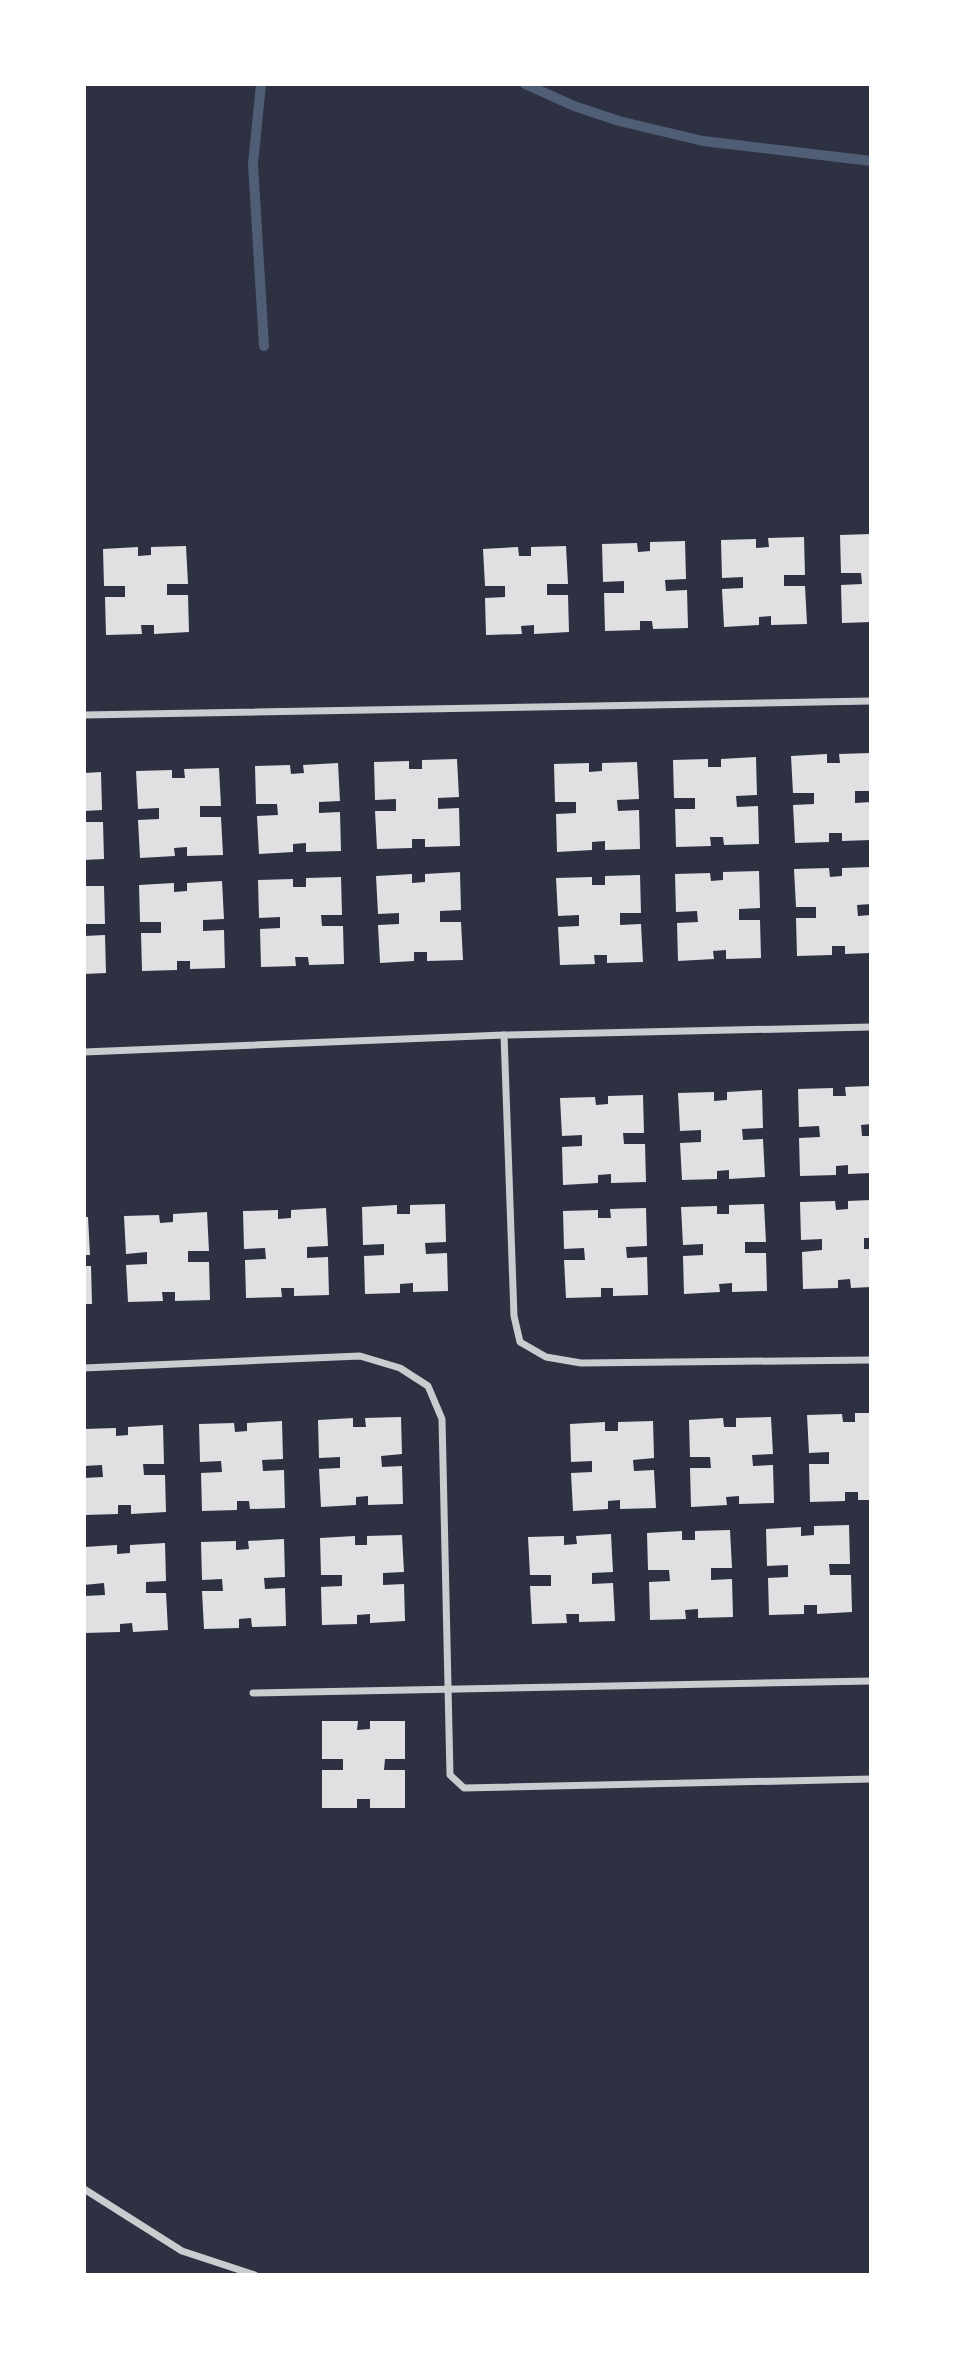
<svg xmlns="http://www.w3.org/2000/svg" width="955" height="2359" font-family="Mulish,sans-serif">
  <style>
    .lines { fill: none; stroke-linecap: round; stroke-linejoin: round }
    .stream { stroke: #4f5d75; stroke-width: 10 }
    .building { fill: #e0e0e3 }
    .minor { stroke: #caccd0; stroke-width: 7 }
  </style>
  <rect width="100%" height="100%" fill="#2d3142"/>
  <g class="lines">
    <g class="stream">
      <path d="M261,84L253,164L264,346"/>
      <path d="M525,84L574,106L619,121L703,141L871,161"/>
    </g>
  </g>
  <g class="building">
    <path d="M871,534V622L842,623L841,585L862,584L861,573H841L840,535Z"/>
    <path d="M804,537L805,575H784V586H805L807,624L771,625V616L759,617V625L724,627L722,589L743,588V577L722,578L721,540L756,539V548L769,547L768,538Z"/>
    <path d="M685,541L686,579L665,580L666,591L687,590L688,628L653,629L652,621H640V630L605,631L604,593H624V581L603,582L602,544L637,543L638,552L650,551V542Z"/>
    <path d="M186,546L188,584H167V595H188L189,632L154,634V625H141L142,634L106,635L105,597H125V586H104L103,549L138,547V556L151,555V547Z"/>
    <path d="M566,546L568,584H547V595H568L569,632L534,634V625L521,626L522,634L486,635L485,598L505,597V586H485L483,549L518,547L519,556H531V547Z"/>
    <path d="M871,753V791H855V803L871,802V840L842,841V833H829V842L795,843L793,805L814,804V793H793L791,756L827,754V763H840L839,754Z"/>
    <path d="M756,757L757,795L736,796L737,807L758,806L759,844L724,845L723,837H710L711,846L676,847L675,809H695V798H674L673,760L708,759V767H721V759Z"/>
    <path d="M457,759L459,797L438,798V809L459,808L460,846L425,847V839H412V848L377,849L375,811H396V799L375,800L374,762L409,761V769H422V760Z"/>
    <path d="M637,762L639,799L617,800L618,811L639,810L640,849L605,850V841L592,842V850L557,852L556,814L576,813V802H555L554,764L589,763V772L602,771V763Z"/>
    <path d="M338,763L340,801L319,802V813L340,812L341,851L306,852V843L293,844V852L259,854L257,816L278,815L277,804H256L255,766L290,765L291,774L304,773L303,765Z"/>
    <path d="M219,768L221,806H200V817H221L223,855L187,856V847L174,848L175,856L140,858L138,820L159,819V808L138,809L136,771L172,770V778H185L184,769Z"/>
    <path d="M101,772L102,810L84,811V773Z"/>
    <path d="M84,822H103L104,859L84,860Z"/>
    <path d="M871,867V904L857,905L858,916L871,915V953L845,954V946H832V955L797,956L796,918H816V907H796L794,869L829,868L830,877L842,876V868Z"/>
    <path d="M759,871L760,908L739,909V920H760L761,958L726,959V950L713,951L714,959L678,961L677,923L698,922L697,911L676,912L675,874L710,873L711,881L723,880V872Z"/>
    <path d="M460,872L461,910L440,911V922H461L463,960L427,961V952H414V961L380,963L378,925L399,924V913L378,914L376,876L412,874V883L425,882V874Z"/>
    <path d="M640,875L641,913H620V925L641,924L643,962L607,963V955H594L595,964L560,965L558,927L579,926V915L558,916L556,878L592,877V885H605V876Z"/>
    <path d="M341,877L342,915H321L322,926H343L344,964L309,965L308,957H295L296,966L261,967L260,929L280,928V917L259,918L258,880L293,879V887H306V878Z"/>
    <path d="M222,881L224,919L203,920V931L224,930L225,968L190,969V961H177V970L142,971L141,933H161V922H140L139,885L174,883V892L187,891V883Z"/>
    <path d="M84,886H104L105,924H84Z"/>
    <path d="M105,935L106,973L84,974V936Z"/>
    <path d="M871,1086V1124L861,1125L862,1136H871V1173L848,1174V1165L836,1166V1175L800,1176L799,1138L820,1137L819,1126L799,1127L798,1089L833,1088V1096H846L845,1087Z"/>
    <path d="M762,1090L763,1128L742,1129L743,1140L763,1139L765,1177L729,1179V1170L717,1171V1179L682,1180L680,1143L701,1142V1130L680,1131L678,1093L714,1092V1101L727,1100V1092Z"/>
    <path d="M643,1095L644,1133H623L624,1144H645L646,1182L611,1183V1174L598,1175V1183L563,1185L562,1147L582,1146V1135L562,1136L560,1098L595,1097L596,1105L608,1104V1096Z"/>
    <path d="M871,1200V1238H864V1249H871V1287L851,1288L850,1279L838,1280V1288L803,1289L802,1252L822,1250V1239L801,1240L800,1202L835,1201L836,1210L848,1209V1201Z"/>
    <path d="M445,1204L446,1242L425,1243L426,1254L447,1253L448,1291L413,1292V1283L400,1284V1293L365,1294L364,1256L384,1255V1244L363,1245L362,1207L397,1205V1214H410V1205Z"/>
    <path d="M764,1204L766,1242H745V1253H766L767,1291L732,1292V1283L719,1284L720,1292L684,1294L683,1256L703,1255V1244L683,1245L681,1207L717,1206V1214H729V1205Z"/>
    <path d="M326,1208L328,1246L307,1247V1258L328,1257L329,1295L294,1296V1288H281L282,1297L246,1298L245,1260L266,1259L265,1248L244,1249L243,1211L278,1210V1219L291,1218V1210Z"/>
    <path d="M646,1208L647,1246L626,1247L627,1258L647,1257L648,1295L613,1296V1288H601V1297L566,1298L564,1260H585L584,1248L564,1249L563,1211L598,1210V1218H611L610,1209Z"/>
    <path d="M207,1212L209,1251H188V1262H209L210,1300L175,1301V1292H162L163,1301L128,1302L126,1265L147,1264V1252L126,1254L124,1216L159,1215L160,1223L173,1222V1214Z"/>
    <path d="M84,1217H88L90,1255H84Z"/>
    <path d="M84,1266H91L92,1304H84Z"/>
    <path d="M855,1413H871V1500H858V1492H845V1501L810,1502L809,1464H829V1452L809,1453L807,1415L842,1414L843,1422H855Z"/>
    <path d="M401,1417L402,1454L381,1456L382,1467L402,1466L403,1504L368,1505V1496L356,1497V1505L321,1507L319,1469L340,1468V1457L319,1458L318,1420L353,1418V1427H366L365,1418Z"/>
    <path d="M771,1417L773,1454L752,1455L753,1466L773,1465L774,1503L739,1504V1496L726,1497L727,1505L691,1507L690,1468H711L710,1457H690L689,1420L723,1418L724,1427H736V1418Z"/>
    <path d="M282,1421L283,1459L262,1460L263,1471L284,1470L285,1508L250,1509L249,1501H237V1510L202,1511L201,1473L222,1472L221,1461L200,1462L199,1424L234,1423L235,1432L247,1431V1423Z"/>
    <path d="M653,1421L654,1458L633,1460L634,1471L654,1470L656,1508L620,1509V1500L608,1501V1509L573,1511L571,1473L592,1472V1461L571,1462L570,1424L605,1422V1431H618V1422Z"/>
    <path d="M163,1425L164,1464H143L144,1475H165L166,1512L131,1514V1505H118V1514L84,1515V1478L103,1477L102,1465L84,1466V1429L116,1428V1436L128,1435V1427Z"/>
    <path d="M849,1525L850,1564H829L830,1575H851L852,1612L817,1614V1605H804V1614L769,1615L768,1578L788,1577V1565L767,1566L766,1529L801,1527V1536L814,1535V1526Z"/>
    <path d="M730,1530L732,1568H711V1580L732,1579L733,1617L698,1618V1609L685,1610L686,1619L650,1620L649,1582L670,1581L669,1570H648L647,1533L682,1531V1540H695V1531Z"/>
    <path d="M611,1534L613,1572L592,1573V1584L613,1583L615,1621L579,1622V1614H566L567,1623L532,1624L530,1586H551V1575H530L528,1537L564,1536V1545L577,1544L576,1536Z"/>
    <path d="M402,1535L404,1572L383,1573V1585L404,1584L405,1621L370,1623V1614L357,1615V1624L322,1625L321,1587L342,1586V1575H321L320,1538L355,1536V1545H367V1536Z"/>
    <path d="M284,1539L285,1577L264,1578L265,1589L285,1588L286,1626L252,1627L251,1618L239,1619V1628L204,1629L202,1591H223L222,1579L202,1580L201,1542L236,1541V1550L249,1549L248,1541Z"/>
    <path d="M165,1543L166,1581L146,1582V1593H166L168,1630L133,1632L132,1623L120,1624V1632L85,1633L84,1596L105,1595L104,1583L84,1585V1547L117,1545V1554L130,1553V1545Z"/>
    <path d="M322,1721H358L357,1730L370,1729V1721H405V1759H385L384,1770H405V1808H370V1799H357V1808H322V1770H343V1759H322Z"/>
  </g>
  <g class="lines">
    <g class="minor">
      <path d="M84,715L871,701"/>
      <path d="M504,1035L514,1316L520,1342L546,1357L581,1363L871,1360"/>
      <path d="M84,1052L504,1035L871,1027"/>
      <path d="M84,1368L360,1356L400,1368L428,1386L442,1419L450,1775L464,1788L871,1779"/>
      <path d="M253,1693L871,1681"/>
      <path d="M84,2189L182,2251L255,2275"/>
    </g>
  </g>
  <rect width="955" height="2359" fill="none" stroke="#ffffff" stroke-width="172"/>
</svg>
